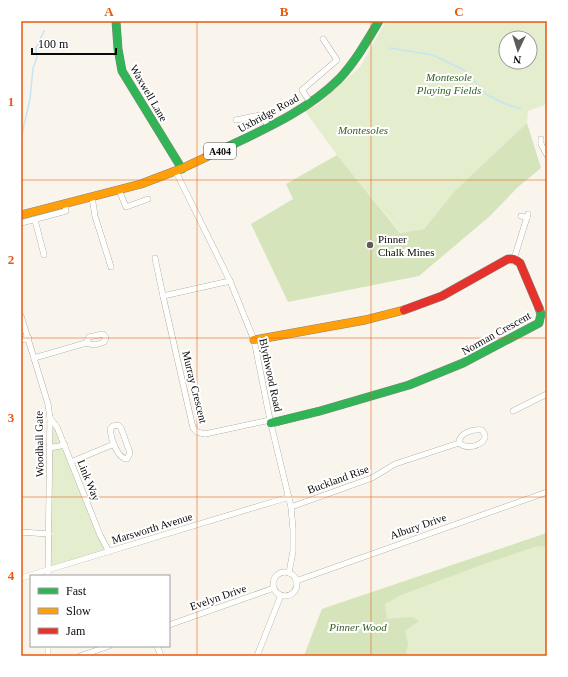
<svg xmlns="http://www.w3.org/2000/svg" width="568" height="677" font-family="'Times New Roman',serif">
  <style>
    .green { fill: #e4edcd; fill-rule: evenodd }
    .forest { fill: #d5e4bb }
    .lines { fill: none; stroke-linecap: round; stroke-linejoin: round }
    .stream { stroke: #c4e6f2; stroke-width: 1.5 }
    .street-casing { stroke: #918f8b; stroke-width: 6 }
    .fast-casing { stroke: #888682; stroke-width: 9 }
    .slow-casing { stroke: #888682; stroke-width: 9 }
    .jam-casing { stroke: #888682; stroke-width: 9 }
    .street { stroke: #fefefc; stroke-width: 5.5 }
    .fast { stroke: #30b455; stroke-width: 8 }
    .slow { stroke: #ff9f0a; stroke-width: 8 }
    .jam { stroke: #e5322d; stroke-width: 8 }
    .grid { fill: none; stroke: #e8590c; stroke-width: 1; stroke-opacity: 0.55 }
    .poi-dot { fill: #5d5c58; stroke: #fff; stroke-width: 1.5 }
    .labels { text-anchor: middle; stroke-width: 4; stroke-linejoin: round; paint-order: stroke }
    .shield { fill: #fff; stroke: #535353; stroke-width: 1 }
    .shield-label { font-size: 10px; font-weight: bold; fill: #090909 }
    .park-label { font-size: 11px; font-style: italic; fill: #305e1d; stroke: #fff }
    .street-label { font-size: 11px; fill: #090909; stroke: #fff }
    .poi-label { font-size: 11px; fill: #090909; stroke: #fff; text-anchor: start }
    .neatline { fill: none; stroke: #e8590c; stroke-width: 1.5 }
    .grid-label { font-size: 13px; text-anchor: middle; font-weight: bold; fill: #e8590c }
  </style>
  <rect width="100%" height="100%" fill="#f9f5ec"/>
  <g class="green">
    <path d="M386,21H547V104L528,111L527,123L449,199L424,229L401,233L337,155L305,111L317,105L360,67ZM506,38H530V62H506Z"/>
    <path d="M50,418L57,427L109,552L48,570Z"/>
    <path d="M547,533V656H304L322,609Z"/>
  </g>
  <g class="forest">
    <path d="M527,123L541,168L518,187L490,216L419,276L288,302L251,224L293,199L286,184L337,155L400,233L424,229L455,191Z"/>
    <path d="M547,533V547L537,546L481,565L401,595L385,604L387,619L412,617L419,621L405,631L408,645L405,656H304L322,609Z"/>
  </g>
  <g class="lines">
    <g class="stream">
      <path d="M390,48L433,55L464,70L487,95L506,104L521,109"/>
      <path d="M21,138L30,99L33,68L37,58L36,48L44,31"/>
    </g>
    <defs>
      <g id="street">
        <path d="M310,102L302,90L337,60L323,39"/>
        <path d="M236,120L260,115L269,126"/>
        <path d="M541,139V144L547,155"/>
        <path d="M176,172L230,281L254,340L270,420L291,507L293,529V551L289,573"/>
        <path d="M119,190L126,207L148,199"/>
        <path d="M92,197L95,216L111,267"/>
        <path d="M521,216L527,218"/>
        <path d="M35,220L44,255"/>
        <path d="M21,223L66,211L65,203"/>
        <path d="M155,258L163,296"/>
        <path d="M514,259L528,214"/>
        <path d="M230,281L163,296L193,428L197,432L205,434L270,420"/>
        <path d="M21,316L48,404L50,418L48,576"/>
        <path d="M21,340L29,338"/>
        <path d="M34,358L86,343L89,337L103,334L106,338L104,342L95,345L86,343"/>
        <path d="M513,411L547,394"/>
        <path d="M50,418L57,427L100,535L109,552"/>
        <path d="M118,425L121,428L130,453L127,459C117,458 111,439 110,429L113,426Z"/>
        <path d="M49,448L65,445"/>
        <path d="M71,462L114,444"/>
        <path d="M291,507L372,478L395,464L459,443C459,433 472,429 482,430L485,435V438C481,446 467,450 459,443"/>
        <path d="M21,532L49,534"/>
        <circle cx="285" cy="584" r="12"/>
        <path d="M21,578L289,497"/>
        <path d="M296,581L547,492"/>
        <path d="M169,625L274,588"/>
        <path d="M157,646L161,656"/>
        <path d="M48,656V646"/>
        <path d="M80,656L109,646"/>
        <path d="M257,656L281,595"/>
      </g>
      <g id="fast">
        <path d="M116,21L118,49L122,71L182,169"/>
        <path d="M219,151C260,131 306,112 339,79C355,62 367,41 379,21"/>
        <path d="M271,423L320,411L409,385L463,363L539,323L541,314L539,308"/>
      </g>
      <g id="slow">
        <path d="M21,215L141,184L183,168L219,151"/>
        <path d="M254,340L365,320L404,310"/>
      </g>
      <path id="jam" d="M404,310L442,296L508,259H514L520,263L539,308"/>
    </defs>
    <use href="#street" class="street-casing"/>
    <use href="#fast" class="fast-casing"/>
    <use href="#slow" class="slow-casing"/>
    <use href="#jam" class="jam-casing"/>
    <use href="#street" class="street"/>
    <use href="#fast" class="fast"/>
    <use href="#slow" class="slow"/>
    <use href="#jam" class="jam"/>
  </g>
  <path class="grid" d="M197,21V656M371,21V656M21,180H547M21,338H547M21,497H547"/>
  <circle class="poi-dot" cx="370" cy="245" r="4"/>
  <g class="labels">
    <rect class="shield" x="204" y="143" width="32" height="16" rx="3"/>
    <g class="shield-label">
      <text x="220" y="155">A404</text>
    </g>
    <g class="park-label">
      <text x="449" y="81">Montesole<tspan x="449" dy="13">Playing Fields</tspan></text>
      <text x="363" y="134">Montesoles</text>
      <text x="358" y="631">Pinner Wood</text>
    </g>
    <g class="street-label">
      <text transform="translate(149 93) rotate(60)" y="4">Waxwell Lane</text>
      <text transform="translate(268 113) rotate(-29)" y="4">Uxbridge Road</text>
      <text transform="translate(496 333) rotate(-29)" y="4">Norman Crescent</text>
      <text transform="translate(271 375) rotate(78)" y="4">Blythwood Road</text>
      <text transform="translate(195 387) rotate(76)" y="4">Murray Crescent</text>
      <text transform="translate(39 444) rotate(-91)" y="4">Woodhall Gate</text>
      <text transform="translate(338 479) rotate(-20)" y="4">Buckland Rise</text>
      <text transform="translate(89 480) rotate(68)" y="4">Link Way</text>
      <text transform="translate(418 526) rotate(-19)" y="4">Albury Drive</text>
      <text transform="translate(152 528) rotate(-17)" y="4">Marsworth Avenue</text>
      <text transform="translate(218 597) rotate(-19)" y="4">Evelyn Drive</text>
    </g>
    <g class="poi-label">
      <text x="378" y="243">Pinner<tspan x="378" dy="13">Chalk Mines</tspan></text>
    </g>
  </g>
  <rect width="568" height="677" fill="none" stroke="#ffffff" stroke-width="44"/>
  <rect x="30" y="575" width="140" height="72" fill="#ffffff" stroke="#9d9d9d"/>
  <rect x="38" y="588" width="20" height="6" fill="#30b455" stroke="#9d9d9d"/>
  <text x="66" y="595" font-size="12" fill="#090909">Fast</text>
  <rect x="38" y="608" width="20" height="6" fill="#ff9f0a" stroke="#9d9d9d"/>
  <text x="66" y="615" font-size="12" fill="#090909">Slow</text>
  <rect x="38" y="628" width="20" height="6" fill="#e5322d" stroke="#9d9d9d"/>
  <text x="66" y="635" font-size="12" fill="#090909">Jam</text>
  <g transform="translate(518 50) rotate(184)"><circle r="19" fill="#ffffff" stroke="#9d9d9d"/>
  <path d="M0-3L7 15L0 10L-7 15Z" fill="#5d5c58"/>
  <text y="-6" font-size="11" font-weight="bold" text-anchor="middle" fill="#090909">N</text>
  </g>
  <path d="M32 48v6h84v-6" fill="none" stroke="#090909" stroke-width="2"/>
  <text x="38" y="48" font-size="12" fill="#090909" stroke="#ffffff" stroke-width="3" paint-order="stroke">100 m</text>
  <rect x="22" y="22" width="524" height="633" class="neatline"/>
  <g class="grid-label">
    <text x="109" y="16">A</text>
    <text x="284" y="16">B</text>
    <text x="459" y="16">C</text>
    <text x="11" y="106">1</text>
    <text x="11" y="264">2</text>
    <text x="11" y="422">3</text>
    <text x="11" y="580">4</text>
  </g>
</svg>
